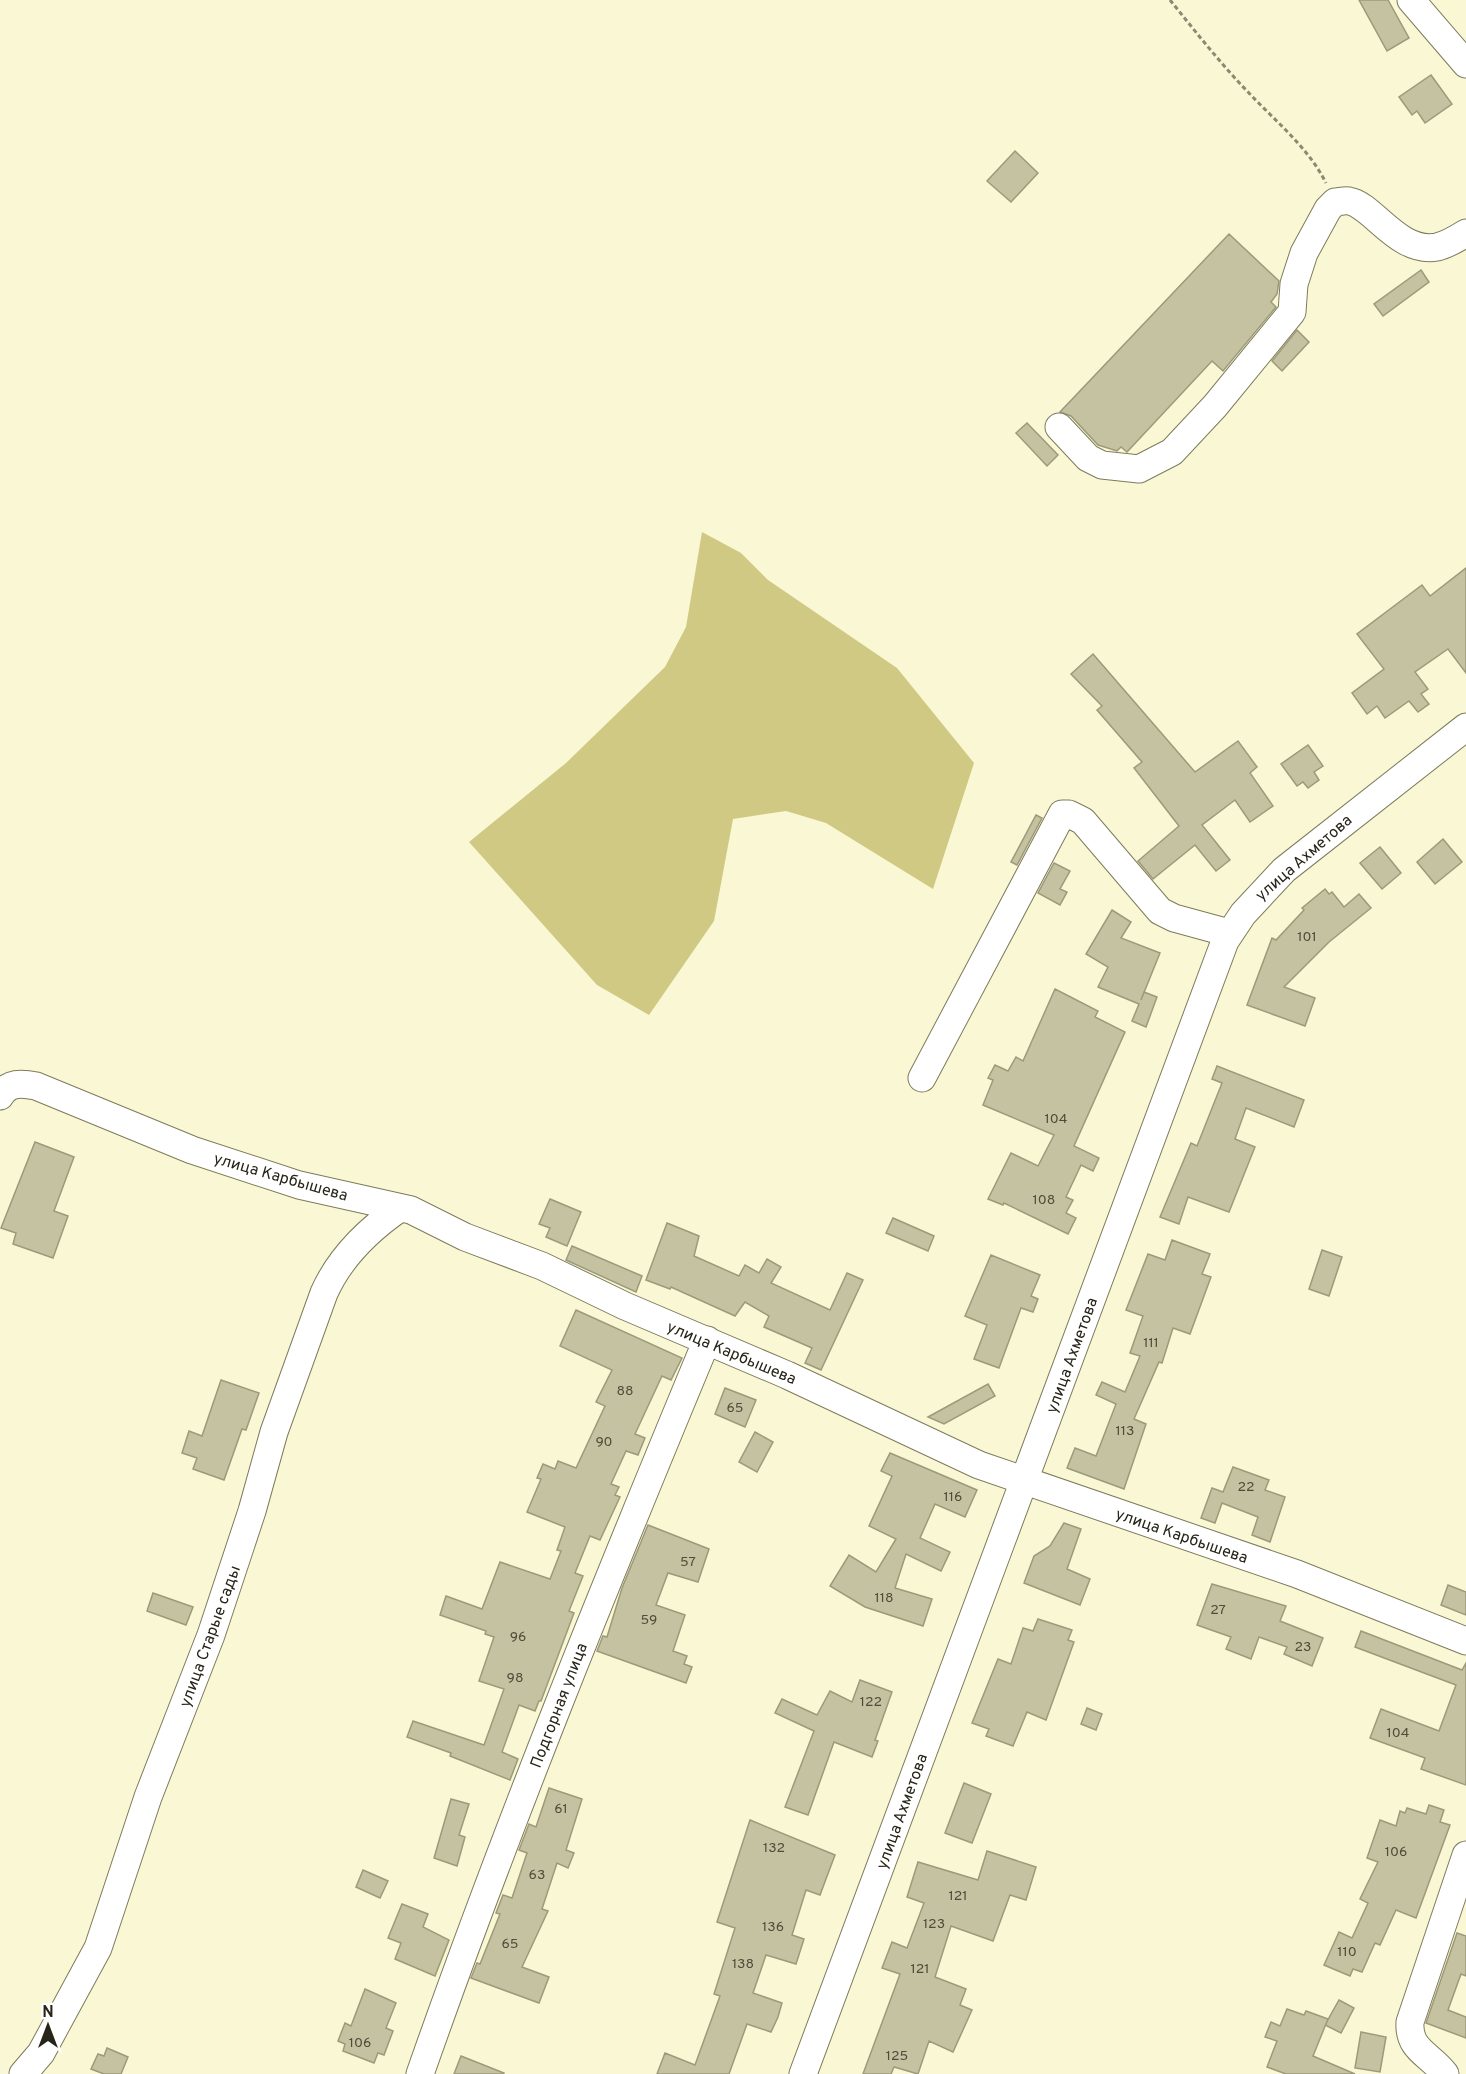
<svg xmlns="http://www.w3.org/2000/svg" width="1466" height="2074" font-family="Overpass,sans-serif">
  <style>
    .green { fill: #d0c984 }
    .building { fill: #c5c2a1; stroke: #9d9a7a; stroke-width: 1.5 }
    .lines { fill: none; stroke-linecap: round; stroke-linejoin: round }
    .minor-casing { stroke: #7e7b5c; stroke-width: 29 }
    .path { stroke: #8c8972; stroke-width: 3; stroke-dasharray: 4.5 3; stroke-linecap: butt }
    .minor { stroke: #fff; stroke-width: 27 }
    .labels { text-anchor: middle; stroke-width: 4.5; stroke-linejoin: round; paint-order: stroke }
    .number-label { font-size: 14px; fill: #4e4c3b }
    .street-label { font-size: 16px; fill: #272519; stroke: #fff }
  </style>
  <rect width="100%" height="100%" fill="#faf7d4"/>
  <path class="green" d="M702,532L741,553L768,580L897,668L974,763L933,889L826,823L786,811L733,819L714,921L649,1015L597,985L469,842L566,763L665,667L686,627Z"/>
  <g class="building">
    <path d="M1359,0H1388L1409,38L1387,51Z"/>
    <path d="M1431,75L1452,104L1425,123L1417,111L1412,115L1399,97Z"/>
    <path d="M1015,151L1038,173L1011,202L987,181Z"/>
    <path d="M1229,234L1279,281L1277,294L1271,302L1276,307L1223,371L1212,361L1127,452L1121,447L1117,451L1098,445L1071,416L1060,412Z"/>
    <path d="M1421,270L1429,282L1383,316L1374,304Z"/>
    <path d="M1297,330L1309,342L1282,371L1272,361Z"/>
    <path d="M1027,423L1058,455L1047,466L1016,433Z"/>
    <path d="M1466,568V673L1448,649L1415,672L1428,689L1421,694L1429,704L1418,712L1409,701L1385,718L1377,706L1367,714L1352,693L1384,669L1357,634L1422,585L1430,596Z"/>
    <path d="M1093,654L1195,772L1238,741L1257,767L1250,773L1273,806L1250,822L1235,800L1202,825L1230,860L1216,871L1195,845L1153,879L1138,861L1179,826L1134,768L1142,762L1097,710L1102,706L1071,674Z"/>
    <path d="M1308,745L1323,766L1314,772L1319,780L1308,788L1303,782L1297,786L1281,764Z"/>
    <path d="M1036,815L1042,818L1017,865L1011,862Z"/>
    <path d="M1443,839L1462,862L1435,884L1417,862Z"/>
    <path d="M1380,847L1401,873L1382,889L1360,863Z"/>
    <path d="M1054,863L1070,871L1060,889L1067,892L1060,905L1038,893Z"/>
    <path d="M1325,889L1329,894L1332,892L1344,907L1359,894L1371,908L1329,942L1284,987L1315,998L1305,1026L1247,1005L1272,938L1276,940L1304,910L1302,908Z"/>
    <path d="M1112,910L1131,922L1121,938L1160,953L1141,1000L1144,992L1157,997L1146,1027L1132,1021L1139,1004L1098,987L1108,967L1086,954Z"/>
    <path d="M1055,989L1098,1011L1095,1017L1125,1032L1074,1146L1099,1158L1093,1171L1081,1165L1066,1197L1073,1200L1066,1213L1076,1218L1068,1234L1004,1203L1003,1205L988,1199L1011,1153L1038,1166L1054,1135L983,1105L993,1080L988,1078L995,1065L1008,1071L1016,1057L1023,1061Z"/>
    <path d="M1217,1066L1304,1100L1294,1127L1246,1108L1235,1139L1255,1147L1229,1212L1188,1197L1179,1224L1160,1217L1191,1143L1197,1146L1222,1083L1212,1079Z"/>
    <path d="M35,1142L74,1157L54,1211L68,1216L53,1258L13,1244L16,1233L1,1228Z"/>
    <path d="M550,1199L581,1212L567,1246L546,1237L550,1228L539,1224Z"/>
    <path d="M893,1218L934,1236L928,1251L886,1233Z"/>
    <path d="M667,1223L699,1236L694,1256L739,1276L745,1265L759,1273L767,1259L781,1267L771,1283L830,1310L847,1273L863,1280L821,1370L805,1363L812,1348L764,1327L769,1316L745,1302L735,1316L671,1287L670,1289L646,1280Z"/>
    <path d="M1172,1240L1210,1254L1202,1274L1211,1277L1190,1334L1173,1328L1162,1363L1159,1362L1134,1419L1146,1424L1124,1489L1067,1468L1075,1448L1096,1456L1116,1404L1096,1395L1102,1382L1125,1392L1140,1356L1130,1353L1143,1316L1126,1310L1148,1254L1165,1260Z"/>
    <path d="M572,1246L642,1276L636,1292L566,1260Z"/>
    <path d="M1322,1250L1342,1257L1329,1296L1309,1289Z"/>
    <path d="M991,1255L1040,1275L1031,1296L1038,1299L1033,1312L1021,1308L999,1368L974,1359L987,1325L965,1316Z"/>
    <path d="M576,1310L682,1358L671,1380L662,1376L635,1434L645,1438L638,1455L626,1451L611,1484L619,1487L615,1495L620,1497L600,1540L590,1536L575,1573L583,1576L569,1611L574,1613L541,1701H539L535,1711L519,1705L502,1752L518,1759L510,1780L450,1756L451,1753L407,1737L413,1721L484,1745L504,1689L479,1681L494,1637L485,1634L486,1631L440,1615L446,1596L482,1609L500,1562L550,1579L561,1551L557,1550L565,1527L527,1512L541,1479L537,1478L543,1464L555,1469L558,1461L576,1468L605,1406L596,1402L612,1370L560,1346Z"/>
    <path d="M221,1380L259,1393L246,1430L242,1429L224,1480L193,1469L197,1458L182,1453L189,1431L202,1436Z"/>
    <path d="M988,1384L995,1396L944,1424L928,1417Z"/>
    <path d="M725,1388L756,1400L745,1427L715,1414Z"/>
    <path d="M755,1432L773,1442L757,1472L739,1462Z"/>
    <path d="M890,1453L977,1490L965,1517L935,1504L920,1538L950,1552L941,1571L906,1554L895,1588L932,1599L923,1626L865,1607L830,1586L849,1555L876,1572L896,1539L869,1526L892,1476L881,1471Z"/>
    <path d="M1233,1467L1269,1480L1265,1490L1285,1497L1270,1542L1252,1535L1258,1517L1222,1503L1215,1523L1201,1518L1212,1488L1223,1492Z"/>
    <path d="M1064,1523L1081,1529L1067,1569L1090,1579L1080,1605L1024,1583L1034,1556L1050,1546Z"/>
    <path d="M648,1525L709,1549L698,1582L668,1573L656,1605L685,1615L673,1651L687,1656L684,1664L692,1667L686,1683L597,1651L603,1636L607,1637L622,1588Z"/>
    <path d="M1212,1584L1286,1606L1280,1621L1323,1638L1312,1666L1284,1654L1287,1647L1259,1637L1251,1659L1226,1649L1231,1637L1197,1625Z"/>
    <path d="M1448,1585L1466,1592V1615L1441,1605Z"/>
    <path d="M153,1593L193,1607L186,1625L147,1611Z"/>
    <path d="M1038,1619L1072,1630L1068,1640L1074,1642L1046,1720L1027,1712L1013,1746L986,1736L989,1729L972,1723L998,1659L1011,1664L1023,1628L1033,1631Z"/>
    <path d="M1361,1631L1462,1670L1466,1663V1785L1421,1769L1425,1758L1370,1738L1381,1709L1439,1731L1456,1685L1355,1647Z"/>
    <path d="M860,1680L892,1692L875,1740L878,1741L872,1757L834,1742L808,1815L785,1807L814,1731L775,1713L782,1699L817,1715L830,1691L852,1702Z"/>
    <path d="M1087,1708L1102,1714L1096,1730L1081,1724Z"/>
    <path d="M964,1783L991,1794L972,1843L945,1833Z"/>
    <path d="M549,1788L582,1799L566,1850L574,1853L568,1868L557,1863L542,1909L548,1911L522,1967L549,1977L539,2003L471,1978L477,1963L480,1964L500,1914L496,1913L503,1895L512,1898L527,1853L519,1850L529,1824L536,1827Z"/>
    <path d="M451,1799L469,1804L459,1835L465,1837L457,1866L434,1858Z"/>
    <path d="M1429,1805L1444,1810L1440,1822L1450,1825L1416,1918L1396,1910L1380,1945L1375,1943L1362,1972L1353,1969L1350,1976L1324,1965L1339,1932L1352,1938L1368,1903L1360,1899L1378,1862L1367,1858L1380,1820L1396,1826L1400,1811L1405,1813L1407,1808L1426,1814Z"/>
    <path d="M750,1820L835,1855L820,1895L806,1890L792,1935L804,1939L796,1964L766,1955L753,1993L782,2003L778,2017L771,2032L747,2024L729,2074H657L665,2053L695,2065L720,1996L714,1994L735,1928L717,1922Z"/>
    <path d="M987,1851L1036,1867L1026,1900L1010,1895L993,1941L951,1926L935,1977L966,1989L960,2005L972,2010L953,2052L929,2041L918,2074L894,2067L891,2074H863L900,1974L882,1968L892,1942L907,1948L924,1903L907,1897L918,1862L978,1880Z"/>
    <path d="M363,1870L388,1881L380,1898L356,1887Z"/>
    <path d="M402,1904L428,1914L423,1927L449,1940L435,1976L395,1959L401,1943L388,1938Z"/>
    <path d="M1457,1933L1466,1936V1976L1461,1974L1448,2010L1466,2017V2038L1426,2023Z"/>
    <path d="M365,1989L396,2003L386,2028L393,2031L384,2055L378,2053L374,2063L343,2051L345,2044L338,2041L345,2023L351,2026Z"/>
    <path d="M1339,2000L1354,2008L1341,2033L1325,2025Z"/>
    <path d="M1287,2009L1304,2015L1306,2011L1328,2019L1313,2056L1355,2074H1286L1267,2067L1277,2041L1265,2037L1271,2022L1280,2026Z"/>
    <path d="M1361,2032L1386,2037L1380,2072L1355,2068Z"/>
    <path d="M107,2048L128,2057L121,2074H104L91,2069L98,2054L104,2056Z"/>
    <path d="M461,2056L504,2073L503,2074H454Z"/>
  </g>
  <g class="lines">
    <defs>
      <g id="minor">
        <path d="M1411,0L1466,64"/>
        <path d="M1059,427L1088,458L1102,465L1139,469L1172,452L1215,406L1292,312L1294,284L1304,253L1328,209L1335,202C1339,202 1345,200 1349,201C1373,205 1398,254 1437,247C1446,245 1458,238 1466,233"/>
        <path d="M922,1078L1062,814H1069L1083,821L1160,911L1174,918L1229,933"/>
        <path d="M0,1096C8,1082 22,1083 36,1086L192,1150L299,1185L411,1210L465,1237L542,1266L625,1306L787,1375L979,1465L1297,1574L1466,1641"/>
        <path d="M23,2074L41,2053L98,1948L148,1797L211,1635L252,1511L274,1432L324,1293C340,1257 368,1230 400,1208"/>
        <path d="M420,2074C507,1826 606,1583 707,1340"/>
        <path d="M803,2074L1225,941L1243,914L1284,870L1466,727"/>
        <path d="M1445,2074C1430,2054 1408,2050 1410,2022L1466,1855"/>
      </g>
    </defs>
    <use href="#minor" class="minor-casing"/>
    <path class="path" d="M1170,0C1195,31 1220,63 1248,92C1275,121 1308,147 1326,183"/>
    <use href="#minor" class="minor"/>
  </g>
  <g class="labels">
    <g class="number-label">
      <text x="1307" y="941">101</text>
      <text x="1056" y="1123">104</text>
      <text x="1044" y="1204">108</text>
      <text x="1151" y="1347">111</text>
      <text x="625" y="1395">88</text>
      <text x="735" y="1412">65</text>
      <text x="1125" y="1435">113</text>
      <text x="604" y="1446">90</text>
      <text x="1246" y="1491">22</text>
      <text x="953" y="1501">116</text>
      <text x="688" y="1566">57</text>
      <text x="884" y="1602">118</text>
      <text x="1218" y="1614">27</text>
      <text x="649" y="1624">59</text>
      <text x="518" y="1641">96</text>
      <text x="1303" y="1651">23</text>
      <text x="515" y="1682">98</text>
      <text x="871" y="1706">122</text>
      <text x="1398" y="1737">104</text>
      <text x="561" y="1813">61</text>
      <text x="774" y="1852">132</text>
      <text x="1396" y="1856">106</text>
      <text x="537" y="1879">63</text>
      <text x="958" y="1900">121</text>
      <text x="934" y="1928">123</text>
      <text x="773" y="1931">136</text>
      <text x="510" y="1948">65</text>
      <text x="1347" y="1956">110</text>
      <text x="743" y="1968">138</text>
      <text x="920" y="1973">121</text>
      <text x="360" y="2047">106</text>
      <text x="897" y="2060">125</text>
    </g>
    <g class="street-label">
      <text transform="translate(1303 857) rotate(-41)" y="6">улица Ахметова</text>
      <text transform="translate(281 1176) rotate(16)" y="6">улица Карбышева</text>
      <text transform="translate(732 1352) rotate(23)" y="6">улица Карбышева</text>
      <text transform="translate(1071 1355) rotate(-70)" y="6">улица Ахметова</text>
      <text transform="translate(1182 1535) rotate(19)" y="6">улица Карбышева</text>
      <text transform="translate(209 1636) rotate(-70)" y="6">улица Старые сады</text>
      <text transform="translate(558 1705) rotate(-69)" y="6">Подгорная улица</text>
      <text transform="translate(901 1811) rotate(-70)" y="6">улица Ахметова</text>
    </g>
  </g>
  <g transform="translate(48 2026)" stroke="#ffffff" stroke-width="4.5" paint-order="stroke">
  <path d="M0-4.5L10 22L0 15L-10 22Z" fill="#272519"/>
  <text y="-9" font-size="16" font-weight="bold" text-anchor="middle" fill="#272519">N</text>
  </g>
</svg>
